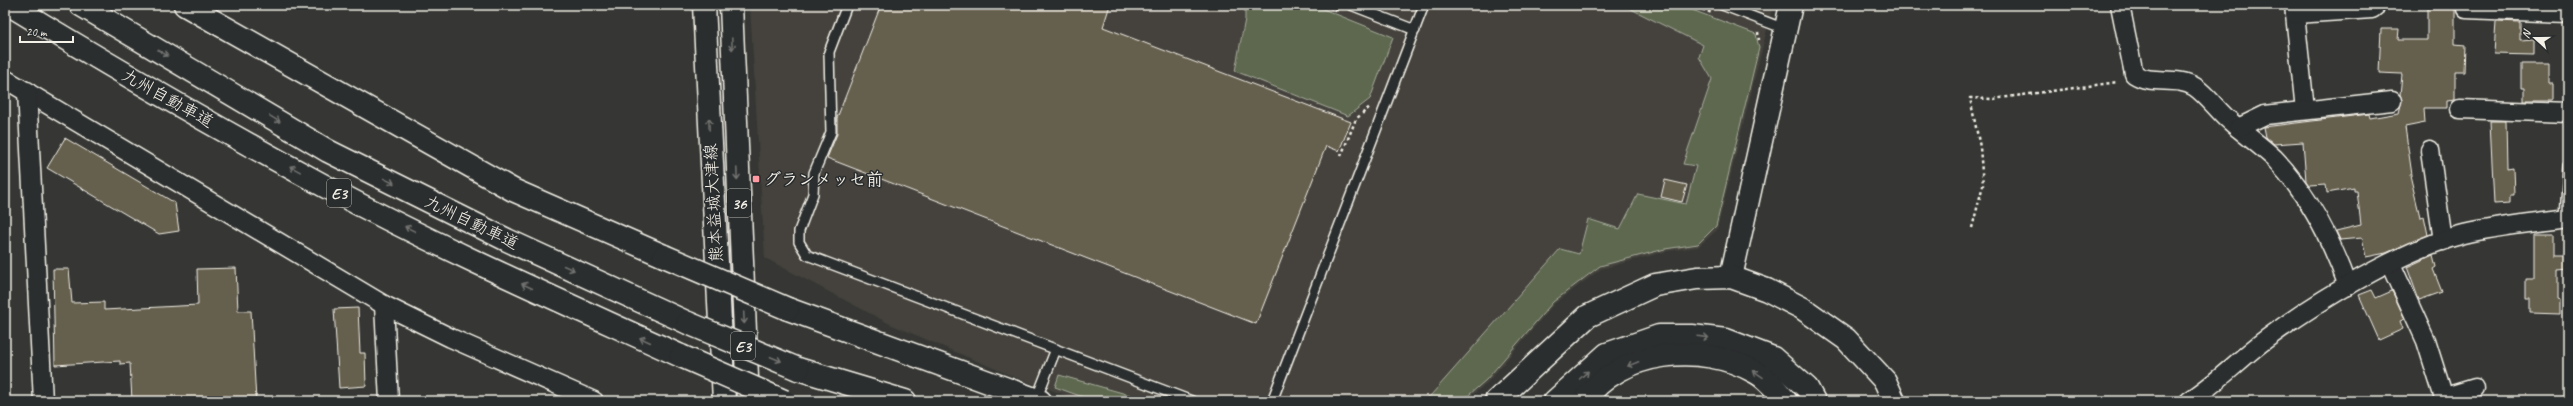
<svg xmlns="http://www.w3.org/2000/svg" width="2573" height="406" font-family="Caveat,'Klee One',sans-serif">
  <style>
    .built { fill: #44433c }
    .green { fill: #5d674f; stroke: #a8ac9c }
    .building { fill: #655e4e; stroke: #f4f1e8 }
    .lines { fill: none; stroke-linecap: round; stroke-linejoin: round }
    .lane-casing { stroke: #f4f1e8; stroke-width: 12 }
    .street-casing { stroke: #f4f1e8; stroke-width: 21 }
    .secondary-casing { stroke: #f4f1e8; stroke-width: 25 }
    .primary-casing { stroke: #f4f1e8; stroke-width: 25 }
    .highway-casing { stroke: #f4f1e8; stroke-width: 25 }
    .path { stroke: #f4f1e8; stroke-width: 2.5; stroke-dasharray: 3 3; stroke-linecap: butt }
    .lane { stroke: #2a2d2e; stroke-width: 9 }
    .street { stroke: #2a2d2e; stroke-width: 18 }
    .secondary { stroke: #2a2d2e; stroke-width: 22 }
    .primary { stroke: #2a2d2e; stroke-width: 22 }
    .highway { stroke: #2a2d2e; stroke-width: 22 }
    .secondary-bridge-casing { stroke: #f4f1e8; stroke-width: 25; stroke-linecap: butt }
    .highway-bridge-casing { stroke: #f4f1e8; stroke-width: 25; stroke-linecap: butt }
    .secondary-bridge { stroke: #2a2d2e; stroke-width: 22 }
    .highway-bridge { stroke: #2a2d2e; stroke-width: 22 }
    .oneway { stroke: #71726f }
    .poi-dot { fill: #ff9aa2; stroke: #2a2d2e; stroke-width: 1.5 }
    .labels { text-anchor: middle; stroke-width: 3; stroke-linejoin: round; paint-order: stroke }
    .shield { fill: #2a2d2e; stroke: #b7b6b0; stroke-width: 1 }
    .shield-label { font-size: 16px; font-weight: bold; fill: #f4f1e8 }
    .street-label { font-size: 17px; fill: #f4f1e8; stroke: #2a2d2e }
    .poi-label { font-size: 17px; font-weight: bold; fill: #f4f1e8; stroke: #2a2d2e; text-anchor: start }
  </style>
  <rect width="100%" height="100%" fill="#363734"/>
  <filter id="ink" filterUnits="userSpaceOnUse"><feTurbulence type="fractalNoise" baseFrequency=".025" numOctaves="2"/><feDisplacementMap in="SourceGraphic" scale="8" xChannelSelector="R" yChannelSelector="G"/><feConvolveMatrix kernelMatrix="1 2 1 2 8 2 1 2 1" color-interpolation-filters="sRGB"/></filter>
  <g filter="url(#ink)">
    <path class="built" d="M750,5H1773L1717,230L1698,247L1668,251L1601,269L1554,304L1487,383L1465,401H1083L1019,379L890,324L765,258Z"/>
    <g class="green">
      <path d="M1245,5H1313L1393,37L1370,99L1348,116L1235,71L1245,19Z"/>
      <path d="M1623,5H1679L1756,34L1759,48L1716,226L1698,244L1665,249L1600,266L1553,302L1486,380L1462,401H1422L1431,395L1560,249L1579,254L1588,219L1620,229L1638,194L1686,204L1696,166L1683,164L1712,79L1699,57L1703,45Z"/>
      <path d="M1059,375L1151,401H1094L1055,387Z"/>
    </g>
    <g class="building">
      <path d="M881,5H1110L1103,27L1351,122L1339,151L1326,146L1256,324L827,158L837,134V118Z"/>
      <path d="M2455,6V44L2465,45L2464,72H2455V100L2447,101V108H2424L2425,123L2405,127L2412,175H2410L2420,217L2424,216L2428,235L2386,253L2366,257L2362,238L2340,240L2336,231L2361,225L2357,191H2354V188L2327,193L2326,184L2309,185L2306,181L2303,142L2274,144L2266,137L2264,127L2369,114L2370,118L2399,113L2402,100L2400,95L2402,74L2379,73L2381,29H2399L2398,40H2427V7Z"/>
      <path d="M2496,21L2520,22V40L2534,39V55L2494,54Z"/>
      <path d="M2521,64H2548V84H2552V101H2524V88H2521Z"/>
      <path d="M2490,121H2506L2507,168L2513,167L2514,195H2510V203L2494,204Z"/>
      <path d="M65,138L175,203L179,231L159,234L47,168Z"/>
      <path d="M1665,180L1687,185L1682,202L1661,197Z"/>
      <path d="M2534,234H2553V256H2568V269L2557,270V298L2560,299V314L2530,313V299H2526V279H2534Z"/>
      <path d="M2433,255L2436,267L2433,269L2442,292L2419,300L2407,267Z"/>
      <path d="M236,268L238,311H251L256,401H132L130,363L120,364V361L55,365L53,269H69L72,303L104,302V310L198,305L197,269Z"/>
      <path d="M2372,290L2376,298L2392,291L2405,319L2400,321L2403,329L2379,340L2359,295Z"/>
      <path d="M358,308L360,353H365L366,386L339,388L334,309Z"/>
    </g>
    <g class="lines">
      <defs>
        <g id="lane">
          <path d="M847,5L829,52L831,132L814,173L813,194L799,231V242L807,255L1192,401"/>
          <path d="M1351,5L1415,30"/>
          <path d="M1722,5L1785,29"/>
          <path d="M2565,218L2568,166"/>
          <path d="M1036,400L1056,349"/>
          <path d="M1272,401L1424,5"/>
        </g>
        <g id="street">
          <path d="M2120,5L2134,74C2152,86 2177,75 2195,87C2208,96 2218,111 2230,121C2244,134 2260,145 2274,158C2307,193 2332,241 2348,286"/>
          <path d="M2294,5L2305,110"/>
          <path d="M2466,9L2568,13"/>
          <path d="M2295,14L2372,9L2377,5"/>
          <path d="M5,79L384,305L451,338L594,401"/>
          <path d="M27,91L43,401"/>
          <path d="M2460,109L2568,113"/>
          <path d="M2238,128L2265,115L2392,101"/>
          <path d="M2430,150L2443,241"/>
          <path d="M2391,264L2426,341L2445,401"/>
          <path d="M384,305L389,401"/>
          <path d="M2445,397L2475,388"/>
          <path d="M2189,401C2219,382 2241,357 2269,337C2319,300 2403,249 2464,234C2498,226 2533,223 2568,218"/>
        </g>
        <g id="secondary">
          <path d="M185,5L513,190L664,256"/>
          <path d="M1731,277L1791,5"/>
          <path d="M788,309L1040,401"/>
          <path d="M1496,401L1588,316L1655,285L1697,278L1731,277L1767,290L1802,308L1846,339L1885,381L1894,401"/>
        </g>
        <g id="primary">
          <path d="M704,5L724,401"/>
          <path d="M731,5L748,401"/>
        </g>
        <g id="highway">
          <path d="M10,5C115,69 222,131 330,189C444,250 563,302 681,356"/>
          <path d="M81,5L328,151L507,240L688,323"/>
          <path d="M798,369L905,401"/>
          <path d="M1555,401L1607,354L1659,336H1692L1726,340L1773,358L1807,388L1814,401"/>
          <path d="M1584,401C1621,349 1702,342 1755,372C1767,378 1777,391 1786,401"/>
        </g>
      </defs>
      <use href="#lane" class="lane-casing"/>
      <use href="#street" class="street-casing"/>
      <use href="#secondary" class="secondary-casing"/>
      <use href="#primary" class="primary-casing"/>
      <use href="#highway" class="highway-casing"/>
      <g class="path">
        <path d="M1324,5L1339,11"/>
        <path d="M1691,5L1712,13"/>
        <path d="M1758,32L1759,40"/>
        <path d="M1341,156L1356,119L1371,106"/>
        <path d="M1972,228L1983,185L1980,147L1970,98L1993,99L2118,82"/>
      </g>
      <use href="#lane" class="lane"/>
      <use href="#street" class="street"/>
      <use href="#secondary" class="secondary"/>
      <use href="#primary" class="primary"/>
      <use href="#highway" class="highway"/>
      <defs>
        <path id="secondary-bridge" d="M664,256L788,309"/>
        <g id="highway-bridge">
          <path d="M688,323L798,369"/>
          <path d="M681,356L784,401"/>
        </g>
      </defs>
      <use href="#secondary-bridge" class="secondary-bridge-casing"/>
      <use href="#highway-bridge" class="highway-bridge-casing"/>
      <use href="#secondary-bridge" class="secondary-bridge"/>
      <use href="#highway-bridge" class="highway-bridge"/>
    </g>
    <defs><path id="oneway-shaft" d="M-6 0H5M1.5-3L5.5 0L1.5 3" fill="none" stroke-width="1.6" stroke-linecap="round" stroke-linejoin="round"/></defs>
    <g class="oneway">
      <use href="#oneway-shaft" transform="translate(732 44) rotate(88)"/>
      <use href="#oneway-shaft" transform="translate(163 53) rotate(31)"/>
      <use href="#oneway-shaft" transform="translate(275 119) rotate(31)"/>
      <use href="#oneway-shaft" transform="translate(709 124) rotate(-92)"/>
      <use href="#oneway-shaft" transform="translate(295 169) rotate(-151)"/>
      <use href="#oneway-shaft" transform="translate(737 174) rotate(88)"/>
      <use href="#oneway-shaft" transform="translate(389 181) rotate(26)"/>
      <use href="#oneway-shaft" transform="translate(410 229) rotate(-154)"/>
      <use href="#oneway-shaft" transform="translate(569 268) rotate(25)"/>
      <use href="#oneway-shaft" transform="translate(527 286) rotate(-155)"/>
      <use href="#oneway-shaft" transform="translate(744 318) rotate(87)"/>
      <use href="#oneway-shaft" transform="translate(1703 337) rotate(7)"/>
      <use href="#oneway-shaft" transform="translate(645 340) rotate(-155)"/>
      <use href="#oneway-shaft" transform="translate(776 359) rotate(23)"/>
      <use href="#oneway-shaft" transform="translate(1633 364) rotate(158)"/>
      <use href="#oneway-shaft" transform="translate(1758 374) rotate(-145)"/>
      <use href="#oneway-shaft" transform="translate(1584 375) rotate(-42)"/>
    </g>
  </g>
  <rect class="poi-dot" x="752" y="175" width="8" height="8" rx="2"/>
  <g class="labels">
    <g class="shield">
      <rect x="327" y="179" width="24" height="28" rx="3"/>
      <rect x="727" y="189" width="24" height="28" rx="3"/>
      <rect x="731" y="332" width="24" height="28" rx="3"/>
    </g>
    <g class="shield-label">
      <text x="339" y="199">E3</text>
      <text x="739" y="209">36</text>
      <text x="743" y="352">E3</text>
    </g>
    <g class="street-label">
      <text transform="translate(168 98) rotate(29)" y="6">九州自動車道</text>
      <text transform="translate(713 203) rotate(-93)" y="6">熊本益城大津線</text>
      <text transform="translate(472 222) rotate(26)" y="6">九州自動車道</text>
    </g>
    <g class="poi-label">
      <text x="764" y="185">グランメッセ前</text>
    </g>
  </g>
  <rect width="2573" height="406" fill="none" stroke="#2a2d2e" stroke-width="20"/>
  <rect x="10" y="10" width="2553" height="386" fill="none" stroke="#f4f1e8" stroke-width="1.5" filter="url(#ink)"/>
  <g transform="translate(2535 38) rotate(291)" stroke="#2a2d2e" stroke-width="3" paint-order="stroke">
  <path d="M0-3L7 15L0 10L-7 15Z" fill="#f4f1e8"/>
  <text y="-6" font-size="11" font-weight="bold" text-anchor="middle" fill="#f4f1e8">N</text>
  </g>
  <path d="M20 36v6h53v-6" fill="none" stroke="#f4f1e8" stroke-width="2"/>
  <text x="26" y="36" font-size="12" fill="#f4f1e8" stroke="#2a2d2e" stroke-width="3" paint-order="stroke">20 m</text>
</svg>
